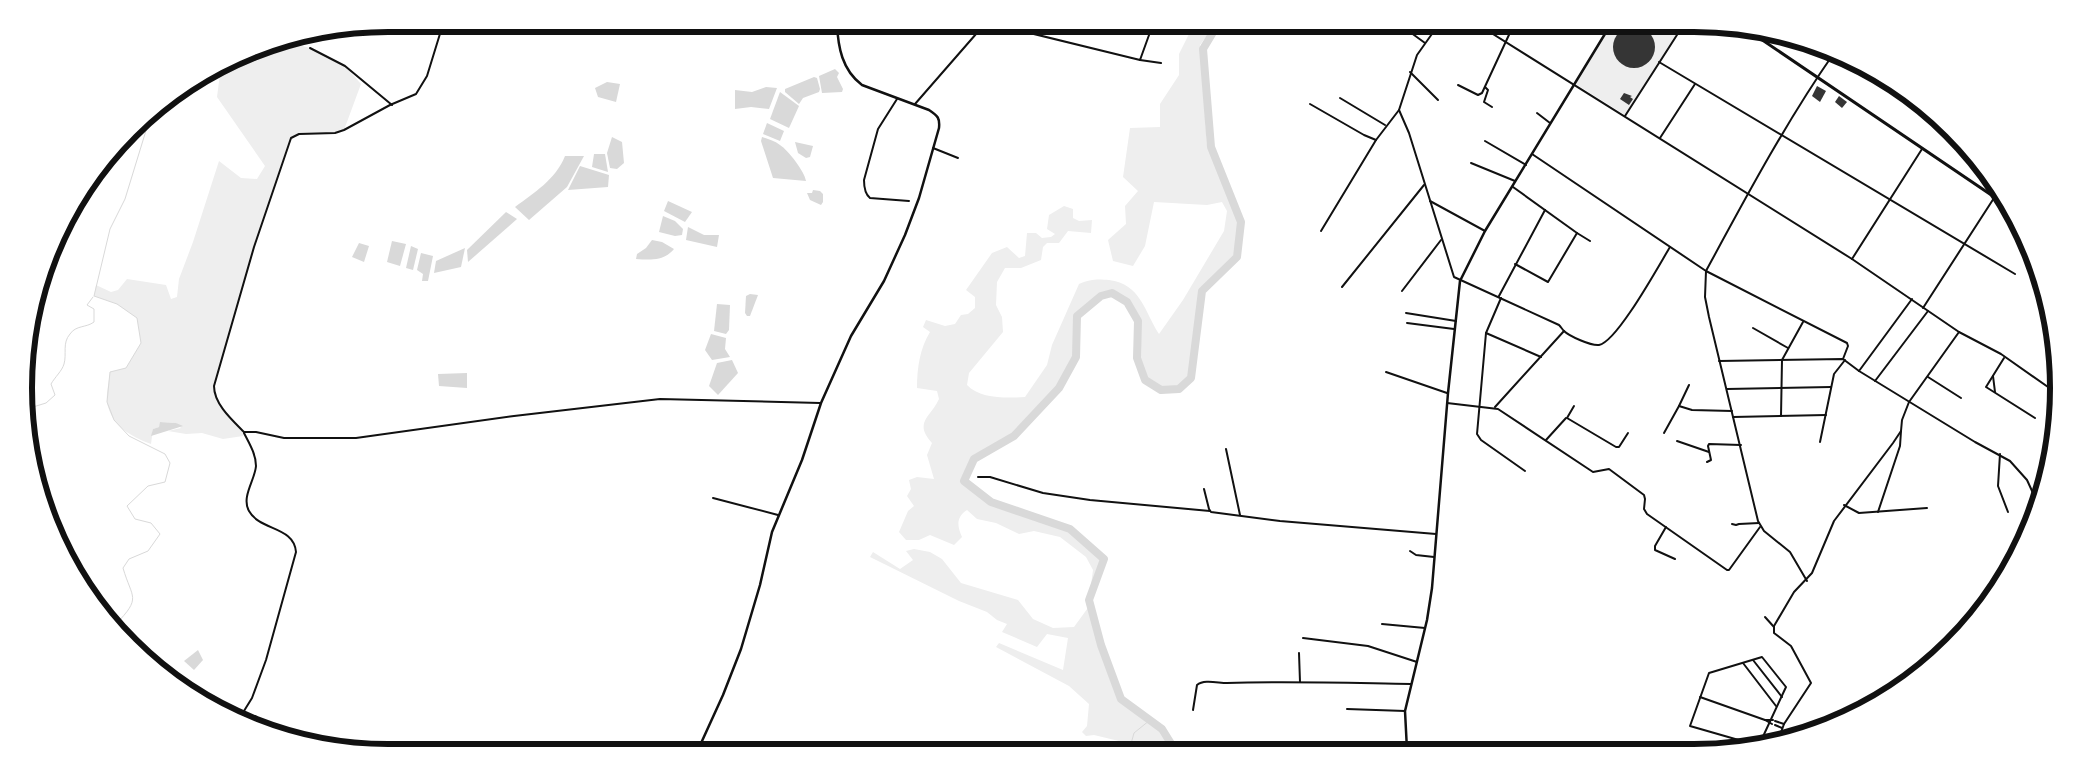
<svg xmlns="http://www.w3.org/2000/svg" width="2083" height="776" font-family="'Work Sans',sans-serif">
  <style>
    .green { fill: #eee }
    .water { fill: #d9d9d9 }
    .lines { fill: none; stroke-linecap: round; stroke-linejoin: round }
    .stream { stroke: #d9d9d9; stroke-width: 1 }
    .river { stroke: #d9d9d9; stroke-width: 8 }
    .building { fill: #353535 }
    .minor { stroke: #111; stroke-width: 2 }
    .tertiary { stroke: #111; stroke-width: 2.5 }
    .trunk { stroke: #111; stroke-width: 3 }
    .rim { fill: none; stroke: #111; stroke-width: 6 }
  </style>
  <rect width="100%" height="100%" fill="#fff"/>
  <g class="green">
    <path d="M1194,24H1215L1200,45L1207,146L1229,200L1241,222L1237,257L1202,291L1191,378L1179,389L1161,390L1145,380L1137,358L1138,321L1127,302L1112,293L1101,296L1077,316L1076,357L1059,388L1014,436L974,459L964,480L991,502L1070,529L1104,559L1089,600L1093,570L1086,557L1060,537L1034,531L1019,534L996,523L977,519L967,510C956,517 957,526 962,537L954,545L930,535L919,540H906L899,532L908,511L914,506L907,496L911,489L909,480L917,477L934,479L927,455L932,443C913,422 931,417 939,399L937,391L917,388C917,368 920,348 930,332L923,327L926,320L945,326L955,324L961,315L968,314L975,308V297L966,290L992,253L1007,247L1019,258L1025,256L1027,233H1036L1042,238L1051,237L1055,234L1047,229L1049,215L1064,206L1073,209V218L1079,221L1092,220L1091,233L1068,231L1059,243H1047L1043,247L1041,260L1021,268H1005L997,282L996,305L1002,317L1003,332L969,373L967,385C980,399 1006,398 1025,397L1047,365L1052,345L1079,284C1091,279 1097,279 1109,280C1141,284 1144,311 1159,334L1183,300L1224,231L1227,211L1222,202L1207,205L1154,202L1145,246L1133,266L1113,261L1108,240L1126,224L1125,206L1138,191L1123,177L1130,128L1160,127V104L1179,75V54Z"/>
    <path d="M1612,24H1683L1625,115L1574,83Z"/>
    <path d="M285,41L310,48L345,66L361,84L344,130L335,133L296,135L288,144L259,233L214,386C214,405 232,420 244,432L243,436L223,439L202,433L186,434L168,431L181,428L176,423L161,422L159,427L153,429L151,444C130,436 112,426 107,403C106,394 109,381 110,372L126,368L141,343L137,318L117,304L94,296L96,285L111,292L118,290L127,279L166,285L171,299L177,297L179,279L193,242L219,161L241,178L257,179L265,166L217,97L221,66L271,43Z"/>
    <path d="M914,549L930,552L942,559L961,583L1018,600L1033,619L1053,628L1074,627L1090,605L1121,699L1162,729L1175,750L1118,751L1123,742L1094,735L1086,736L1082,732L1087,726L1089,704L1069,686L996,647L999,643L1063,670L1068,638L1047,634L1037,647L1002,632L1007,624L997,620L987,612L959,601L870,557L873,552L900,569L913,560L906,551Z"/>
    <path d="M1063,742L1094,749L1098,751H1047Z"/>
  </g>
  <g class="water">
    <path d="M835,69L839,73L837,77L843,89L842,92L822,93L819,76Z"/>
    <path d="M814,77L817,78L820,89L819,92L803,98L799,104L785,92V89Z"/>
    <path d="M607,82L620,84L616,102L598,97L595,88Z"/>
    <path d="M766,87L777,88L769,109L751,107L735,109V90L752,92Z"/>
    <path d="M780,92L799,106L789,128L770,119Z"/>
    <path d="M767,123L784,131L780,141L763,134Z"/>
    <path d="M612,137L622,142L624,163L617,169L610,168L607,153Z"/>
    <path d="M762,137C768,139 775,141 780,145C788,150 805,172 806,181L773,178L761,141Z"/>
    <path d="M795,142L813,146L810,157L806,158L798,153Z"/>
    <path d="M594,154H605L608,172L592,167Z"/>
    <path d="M565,156H584L567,187L529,220L515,207C534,193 556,179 565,156Z"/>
    <path d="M580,166L609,175L608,187L568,190Z"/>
    <path d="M813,190L820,191L823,194V202L821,205L810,200L807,193H812Z"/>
    <path d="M668,201L692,212L685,222L664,211Z"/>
    <path d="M506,212L517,219L468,262L467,250Z"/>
    <path d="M663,216L675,221L683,229L682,235L675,236L659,232Z"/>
    <path d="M688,227L704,235H719L717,247L686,240Z"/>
    <path d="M652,240L662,242L674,249C664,261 651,260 636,259L637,254L646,248Z"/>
    <path d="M392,241L406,244L400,266L387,262Z"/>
    <path d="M359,243L369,246L364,262L352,257Z"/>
    <path d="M411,246L418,249L413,270L406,268Z"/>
    <path d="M465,248L461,267L434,273L436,261Z"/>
    <path d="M421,253L433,256L428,281H422L423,274L417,270Z"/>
    <path d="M750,294L758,295L750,316H747L745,313L746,296Z"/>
    <path d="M717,304L730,305L729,330L726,334L714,331Z"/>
    <path d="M711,334L726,338L725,349L730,357L712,360L705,350Z"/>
    <path d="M732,360L738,373L718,395L709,386L717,363Z"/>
    <path d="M467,373V388L439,386L438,374Z"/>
    <path d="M160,422L176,423L183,426L151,436L153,429L159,427Z"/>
    <path d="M198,650L203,660L194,670L184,661Z"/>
  </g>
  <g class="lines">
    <g class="stream">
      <path d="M29,411L33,407L46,403L55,395L51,384C55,377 62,371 64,364C67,354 62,343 70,334C76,325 86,328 94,322V309L87,305L93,297"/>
      <path d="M116,624C142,597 132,599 123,568L129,559L148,551L160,534L151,523L135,519L127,506L148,486L165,482L170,463L165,454L129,436L114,420L107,402L110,372L126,368L141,343L137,318L117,304L94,296L110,229L125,199L152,111"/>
      <path d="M1129,751L1134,733L1150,720"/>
    </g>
    <path class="river" d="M1175,750L1162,729L1121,699L1101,645L1089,600L1104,559L1070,529L991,502L964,481L974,459L1014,436L1059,388L1076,357L1077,316L1101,296L1112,293L1127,302L1138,321L1137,358L1145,380L1161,390L1179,389L1191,378L1202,291L1237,257L1241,222L1211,147L1203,49L1218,24"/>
  </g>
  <g class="building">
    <circle cx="1634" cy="47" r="21"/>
    <path d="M1817,86L1826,91L1820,102L1812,96Z"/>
    <path d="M1624,93L1632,96L1630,97L1633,99L1629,105L1620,99Z"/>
    <path d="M1839,96L1847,102L1842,108L1835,102Z"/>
  </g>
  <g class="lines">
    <g class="minor">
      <path d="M443,24L427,76L416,94L390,105L344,130L335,133L299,134L291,138L254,247L214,386C214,404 232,420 244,432H256L284,438H356L514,416L660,399L820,403"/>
      <path d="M993,24L1140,60L1153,24"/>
      <path d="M1399,24L1425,43"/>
      <path d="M1439,24L1417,55L1399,110L1409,133L1454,277L1559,325C1561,327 1562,329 1564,331C1569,336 1591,346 1599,345C1617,342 1659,265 1670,247"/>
      <path d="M1477,24L1852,259L1959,332L2001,354L2058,394"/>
      <path d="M1601,24L1608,28"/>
      <path d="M310,48L345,66L392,105"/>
      <path d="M1140,60L1161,63"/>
      <path d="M1659,62L2015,274"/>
      <path d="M1410,72L1438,100"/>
      <path d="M1458,85L1478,95L1482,93L1514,24"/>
      <path d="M1485,87L1488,90L1484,102L1492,107"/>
      <path d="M1340,98L1385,125"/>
      <path d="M897,99L878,129L864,180C864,186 865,194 870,198L909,201"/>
      <path d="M915,104L983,26L991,24"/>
      <path d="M1310,104L1364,135L1376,140L1399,110"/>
      <path d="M1537,113L1550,123"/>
      <path d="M1625,116L1684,24"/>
      <path d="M1660,138L1695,84"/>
      <path d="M1485,141L1526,165"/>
      <path d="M933,148L958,158"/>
      <path d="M1532,154L1706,271L1847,343L1848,346L1843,359"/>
      <path d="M1471,163L1515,181"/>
      <path d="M1513,187L1577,233"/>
      <path d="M1430,201L1485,231"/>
      <path d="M1321,231L1376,140"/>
      <path d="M1852,259L1922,149"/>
      <path d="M1515,264L1548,282L1577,233L1590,241"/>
      <path d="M1342,287L1424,185"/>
      <path d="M1402,291L1441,240"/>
      <path d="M1499,296L1545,210"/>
      <path d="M1501,298L1486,333L1477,434L1481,440L1525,471"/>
      <path d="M1912,299L1859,371L1975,442L2010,461L2027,480L2038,504"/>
      <path d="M1923,308L1994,198"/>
      <path d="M1406,313L1456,321"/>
      <path d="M1407,323L1454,329"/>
      <path d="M1753,328L1788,348"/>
      <path d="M1486,333L1541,357"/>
      <path d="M2004,358L1986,387L2035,418"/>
      <path d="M1719,361L1843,359L1859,371"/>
      <path d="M1386,372L1447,393"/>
      <path d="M1993,376L1995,392"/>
      <path d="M1928,377L1961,398"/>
      <path d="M1875,381L1928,311"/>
      <path d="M1727,389L1831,387"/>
      <path d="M1447,403L1498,409L1593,472L1609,469L1644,495L1645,499L1644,509L1647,514L1727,570H1729L1760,527"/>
      <path d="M1574,406L1567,418L1616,447H1619L1628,433"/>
      <path d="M1679,406L1689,385"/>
      <path d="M1495,407L1564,331"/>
      <path d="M1781,416L1782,360L1803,322"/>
      <path d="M1733,417L1826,415"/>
      <path d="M1664,433L1679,406L1692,410L1732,411"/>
      <path d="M1546,440L1566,418"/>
      <path d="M1677,441L1709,452"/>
      <path d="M1820,442L1834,374L1845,360"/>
      <path d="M1226,449L1240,515"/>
      <path d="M2000,454L1998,486L2008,512"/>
      <path d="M1707,462L1711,460L1708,446L1709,444L1741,445"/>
      <path d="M978,477H990L1043,493L1090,500L1210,511"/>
      <path d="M1204,489L1209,509L1211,512L1280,521L1436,534"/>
      <path d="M713,498L778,515"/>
      <path d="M1844,505L1859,513L1927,508"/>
      <path d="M1878,512L1900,446L1901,431"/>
      <path d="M1732,524L1736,525L1739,524L1759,523"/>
      <path d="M1666,527L1655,546V550L1675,559"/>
      <path d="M1410,551L1416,555L1434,557"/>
      <path d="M1807,581L1790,552L1764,531L1758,521L1709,317L1705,297L1706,271C1746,197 1786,122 1834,53"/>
      <path d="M1765,617L1774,627"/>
      <path d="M1382,624L1425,628"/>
      <path d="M1303,638L1368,646L1417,662"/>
      <path d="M1299,653L1300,682"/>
      <path d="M1762,657L1786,687L1760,743L1756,745L1690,726L1709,673Z"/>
      <path d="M1753,660L1782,697"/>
      <path d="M1743,663L1776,706"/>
      <path d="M1700,697L1765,720L1772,724"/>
      <path d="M1347,709L1405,711"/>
      <path d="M1193,710L1197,685C1204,679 1218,683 1227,683C1288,681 1349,683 1411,684"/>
      <path d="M239,719L252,698L266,660L296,552C294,526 260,531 249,511C241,497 255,480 256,466C256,454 249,443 244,433"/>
      <path d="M1765,720H1773"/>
      <path d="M1775,721L1784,724"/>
      <path d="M1775,725L1782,728"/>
      <path d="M267,730L299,733L310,742"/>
      <path d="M1779,738L1784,724L1811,683L1791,646L1774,633V626L1794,592L1812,573L1834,521L1893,443L1901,431L1902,420L1909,402L1959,332"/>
    </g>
    <g class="tertiary">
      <path d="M1407,750L1405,711L1427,620L1432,588L1448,393L1460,281L1485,231L1611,24"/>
      <path d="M697,752L723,695L741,649L760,585L772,532L802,460L821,403L851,336L884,281L905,235L919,198L939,128C940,118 938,116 929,110L862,85C842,70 838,47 837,24"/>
    </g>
    <path class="trunk" d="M1749,31L2012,209"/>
  </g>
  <path d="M0 0H2083V776H0ZM388 32H1694A356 356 0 0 1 2050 388V388A356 356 0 0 1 1694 744H388A356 356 0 0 1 32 388V388A356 356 0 0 1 388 32Z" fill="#fff" fill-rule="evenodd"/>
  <path class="rim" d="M388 32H1694A356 356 0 0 1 2050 388V388A356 356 0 0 1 1694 744H388A356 356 0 0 1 32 388V388A356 356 0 0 1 388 32Z"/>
</svg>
